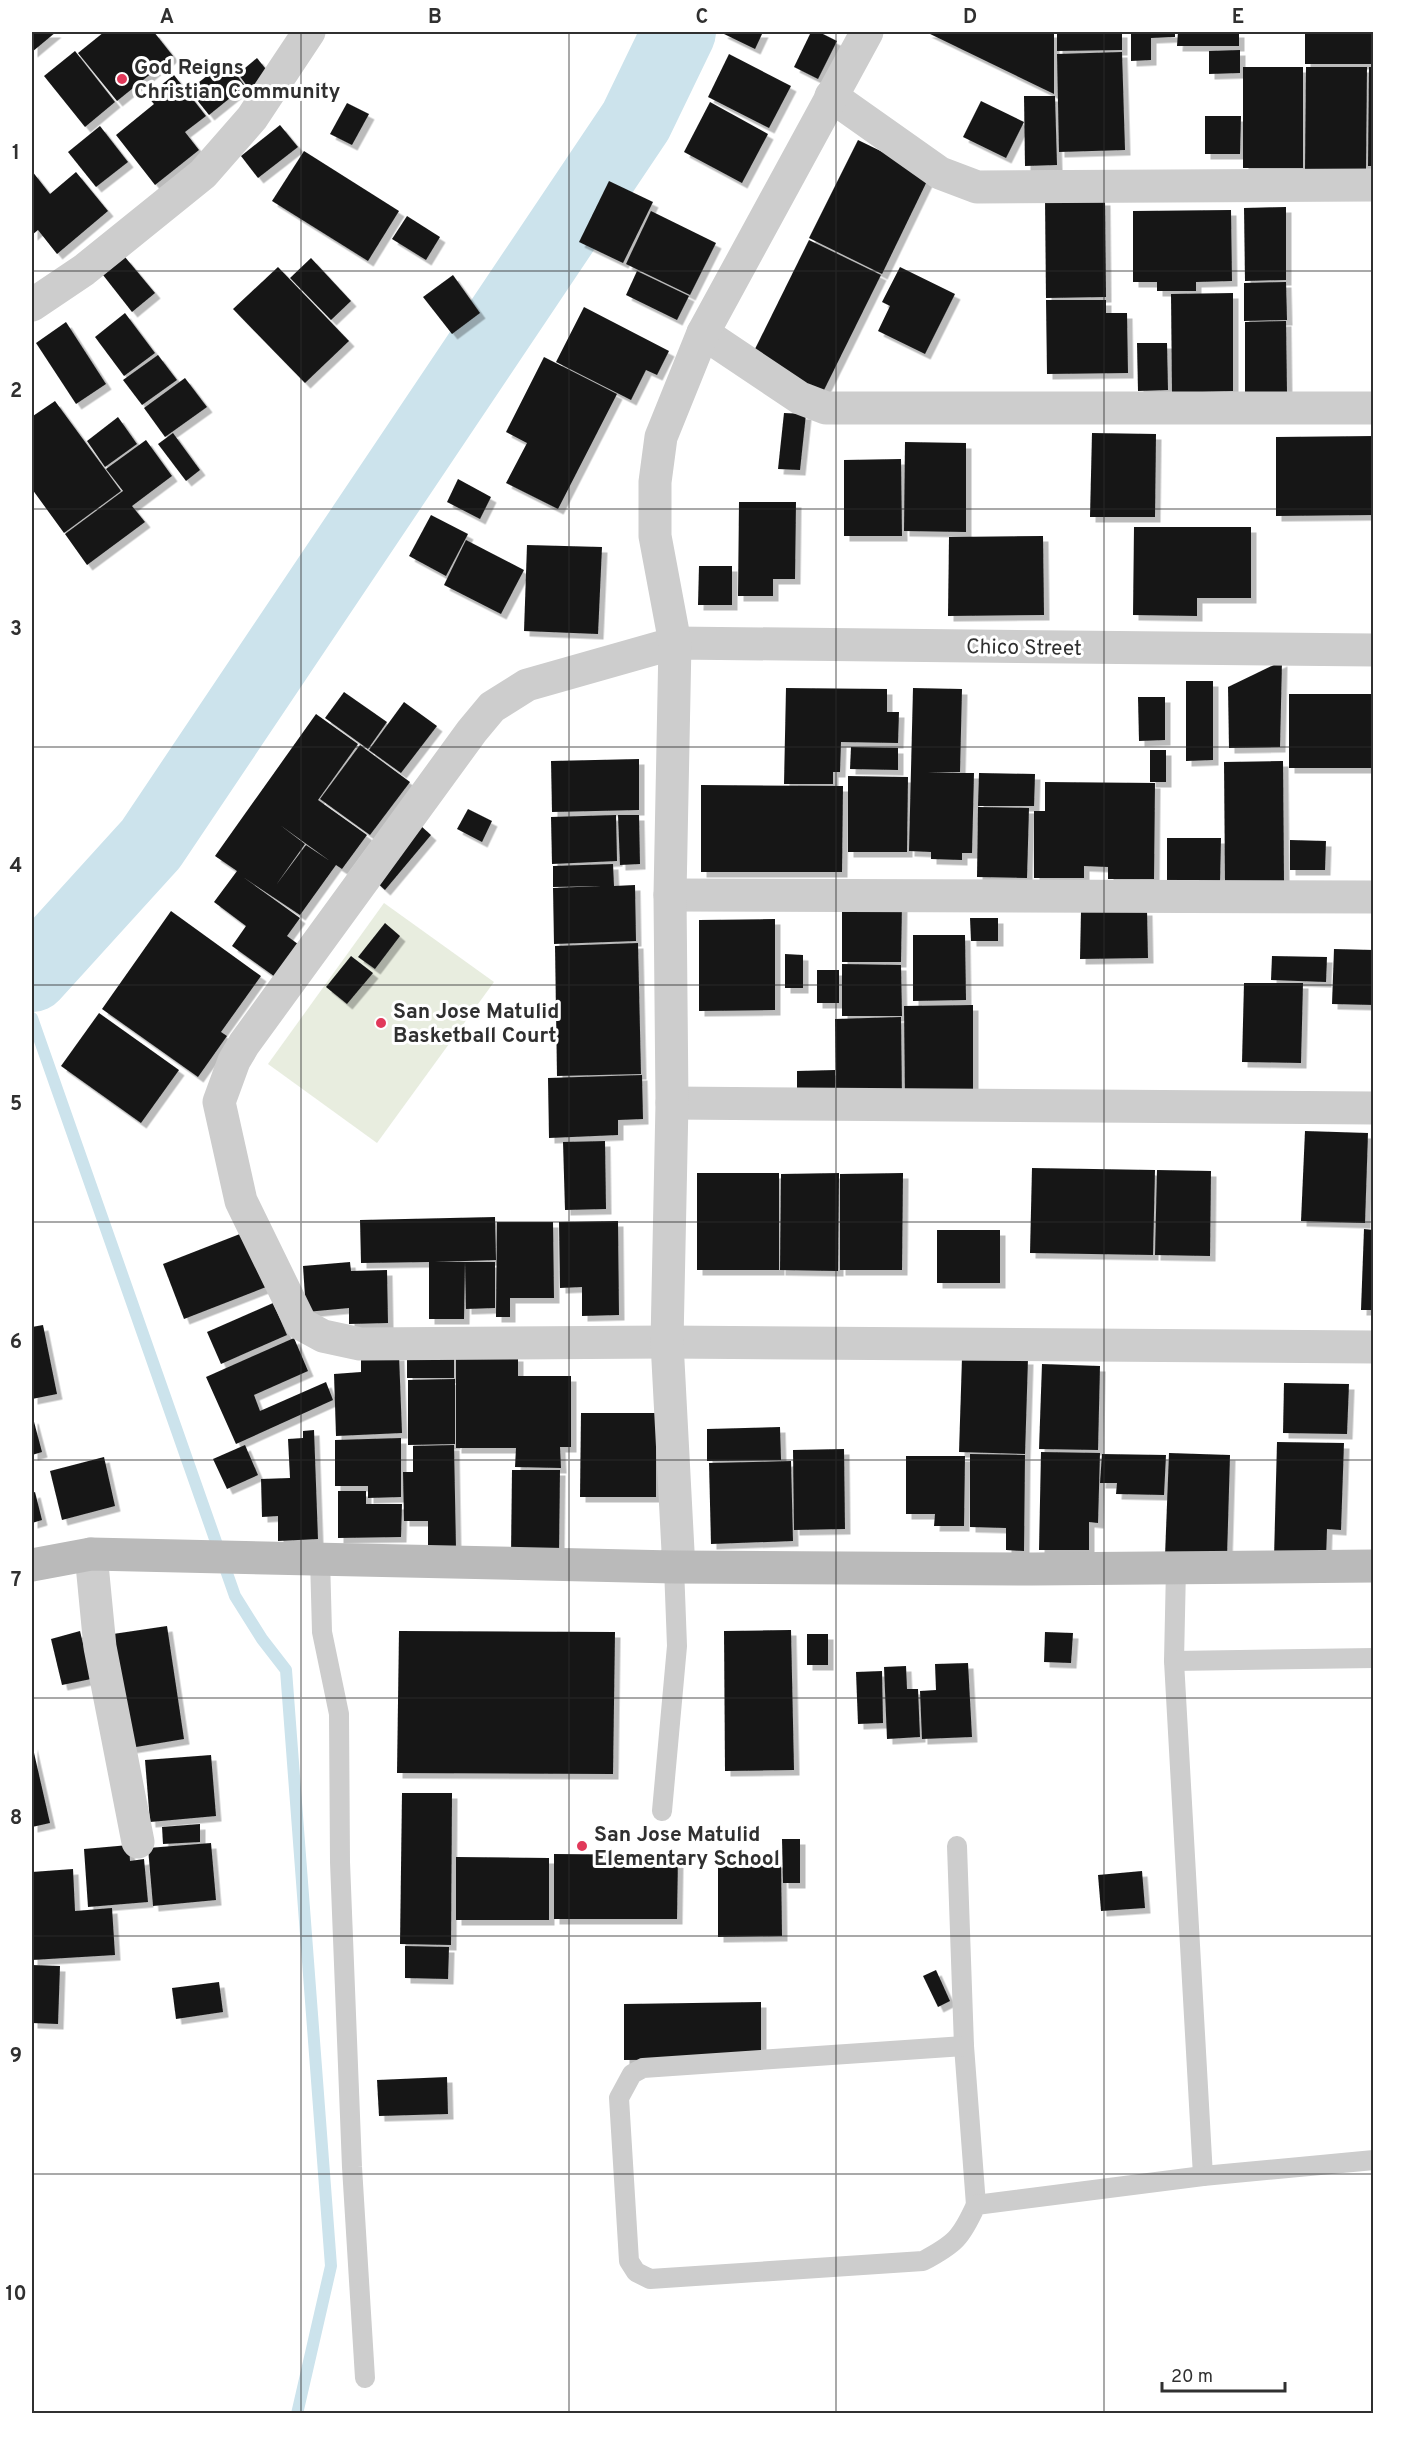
<svg xmlns="http://www.w3.org/2000/svg" width="1405" height="2445" font-family="Overpass,sans-serif">
  <style>
    .green { fill: #e8eddf }
    .lines { fill: none; stroke-linecap: round; stroke-linejoin: round }
    .stream { stroke: #cce3ec; stroke-width: 12 }
    .river { stroke: #cce3ec; stroke-width: 74 }
    .building { fill: #171717; fill-rule: evenodd; filter: url(#shadow) }
    .lane { stroke: #cdcdcd; stroke-width: 20 }
    .street { stroke: #cdcdcd; stroke-width: 33 }
    .secondary { stroke: #bababa; stroke-width: 33 }
    .grid { fill: none; stroke: #303030; stroke-width: 1.5; stroke-opacity: 0.55 }
    .poi-dot { fill: #e1395a; stroke: #fff; stroke-width: 2 }
    .labels { text-anchor: middle; stroke-width: 6; stroke-linejoin: round; paint-order: stroke }
    .poi-label { font-size: 21px; font-weight: bold; fill: #303030; stroke: #fff; text-anchor: start }
    .street-label { font-size: 21px; fill: #303030; stroke: #fff }
    .neatline { fill: none; stroke: #303030; stroke-width: 2 }
    .grid-label { font-size: 20px; text-anchor: middle; font-weight: bold; fill: #303030 }
  </style>
  <defs>
    <filter id="shadow"><feDropShadow dx="5.5" dy="5.5" stdDeviation="0" flood-color="#0004"/></filter>
  </defs>
  <rect width="100%" height="100%" fill="#fff"/>
  <path class="green" d="M384,903L494,982L377,1143L268,1064Z"/>
  <g class="lines">
    <path class="stream" d="M32,1018L235,1596L262,1639L286,1670L331,2266L297,2414"/>
    <path class="river" d="M32,975L151,844L636,121L679,32"/>
  </g>
  <g class="building">
    <path d="M32,32H56L32,52Z"/>
    <path d="M104,32H154L173,56L117,101L78,53Z"/>
    <path d="M723,32H763L755,49L722,33Z"/>
    <path d="M811,32H819L837,41L818,79L794,67Z"/>
    <path d="M926,32H1054V94Z"/>
    <path d="M1057,32H1122V50L1057,51Z"/>
    <path d="M1131,32H1175V37L1151,38V60L1131,61Z"/>
    <path d="M1178,32H1239V46H1177Z"/>
    <rect x="1305" y="32" width="69" height="32"/>
    <path d="M1240,50V73L1209,74V51Z"/>
    <path d="M75,51L115,102L85,127L44,76Z"/>
    <path d="M1122,52L1125,150L1059,152L1057,54Z"/>
    <path d="M729,54L791,86L769,128L708,97Z"/>
    <path d="M257,58L273,78L253,94L238,74Z"/>
    <path d="M226,61L245,86L209,115L189,90Z"/>
    <rect x="1243" y="67" width="60" height="101"/>
    <path d="M1306,67H1367L1366,169H1305Z"/>
    <path d="M1369,67H1374V166H1368Z"/>
    <path d="M174,75L206,116L185,132L199,150L155,185L116,135L154,104L147,96Z"/>
    <path d="M1024,96H1055L1057,165L1025,166Z"/>
    <path d="M981,101L1024,122L1006,158L963,137Z"/>
    <path d="M710,102L768,134L742,183L684,152Z"/>
    <path d="M347,103L369,114L352,145L330,134Z"/>
    <path d="M1205,116H1241L1240,154H1205Z"/>
    <path d="M280,125L298,147L258,178L241,156Z"/>
    <path d="M100,126L128,162L96,187L68,152Z"/>
    <path d="M858,140L930,175L882,274L809,238Z"/>
    <path d="M304,151L399,211L368,261L272,201Z"/>
    <path d="M32,171L50,194L76,172L108,211L57,254L38,230L32,235Z"/>
    <path d="M609,181L653,202L623,263L579,242Z"/>
    <path d="M1045,200H1105L1106,297L1046,298Z"/>
    <path d="M1286,207V280L1245,281L1244,208Z"/>
    <path d="M1231,210L1232,281L1196,282V291H1157V282H1133V211Z"/>
    <path d="M651,211L716,243L690,295L626,264Z"/>
    <path d="M407,216L440,237L426,260L392,239Z"/>
    <path d="M809,240L881,275L823,392L751,357Z"/>
    <path d="M125,257L155,293L132,312L103,275Z"/>
    <path d="M311,258L351,301L331,320L290,278Z"/>
    <path d="M278,267L349,341L305,383L233,309Z"/>
    <path d="M900,267L955,294L925,354L878,331L890,306L882,302Z"/>
    <path d="M637,271L689,296L677,320L626,295Z"/>
    <path d="M453,275L480,313L452,334L423,297Z"/>
    <path d="M1286,282L1287,320L1244,321V283Z"/>
    <path d="M1233,293V391L1172,393L1171,294Z"/>
    <path d="M1046,300H1106V313H1127L1128,373L1047,374Z"/>
    <path d="M584,307L669,351L657,375L646,370L631,400L556,362Z"/>
    <path d="M125,313L155,353L124,376L95,337Z"/>
    <path d="M1286,321L1287,393L1245,394V322Z"/>
    <path d="M66,322L106,384L76,404L36,343Z"/>
    <path d="M1137,343H1167L1168,390L1138,391Z"/>
    <path d="M158,355L177,380L142,405L123,380Z"/>
    <path d="M544,357L617,394L558,509L506,483L527,443L506,432Z"/>
    <path d="M185,378L207,407L165,437L144,408Z"/>
    <path d="M55,401L121,491L64,533L32,489V414L33,416Z"/>
    <path d="M784,413L806,414L800,470L778,469Z"/>
    <path d="M118,417L137,444L105,467L87,441Z"/>
    <path d="M173,433L200,470L186,481L158,444Z"/>
    <path d="M1092,433L1156,434L1155,517H1090Z"/>
    <path d="M1374,436V515L1276,516V437Z"/>
    <path d="M146,440L172,476L132,506L145,522L87,565L65,534L123,491L106,469Z"/>
    <path d="M905,442L966,443V532L904,531Z"/>
    <path d="M901,459L902,536H844V460Z"/>
    <path d="M458,479L491,497L480,519L447,502Z"/>
    <path d="M739,502H796L795,579H773V596H738Z"/>
    <path d="M431,515L468,534L446,576L409,556Z"/>
    <path d="M1134,527H1251V598H1197V616L1133,615Z"/>
    <path d="M1043,536L1044,615L948,616L949,537Z"/>
    <path d="M466,540L524,570L501,614L444,585Z"/>
    <path d="M527,545L602,547L598,634L524,631Z"/>
    <path d="M699,566H732V605H698Z"/>
    <path d="M1282,661L1280,747L1229,748L1228,687Z"/>
    <path d="M1186,681H1213V760L1186,761Z"/>
    <path d="M786,688L887,689V712H899L898,743L841,742L840,772H833V784H784Z"/>
    <path d="M913,688L962,689L960,772L928,773H974L972,853H962V860L931,859V852L909,851Z"/>
    <path d="M344,692L387,722L368,749L325,718Z"/>
    <rect x="1289" y="694" width="85" height="74"/>
    <path d="M1138,697H1165V740L1139,741Z"/>
    <path d="M404,702L437,726L401,773L369,750Z"/>
    <path d="M316,714L358,744L318,800L367,835L342,869L336,865L300,915L243,877L300,918L287,936L302,947L278,979L232,946L246,926L214,902L237,871L215,856ZM280,825L330,861L306,845L276,885L305,844Z"/>
    <path d="M360,745L410,782L370,835L320,799Z"/>
    <path d="M851,747L898,748V770L850,769Z"/>
    <rect x="1150" y="750" width="16" height="32"/>
    <path d="M639,759V810L552,812L551,761Z"/>
    <path d="M1283,761L1284,882H1225L1224,762Z"/>
    <path d="M979,773L1035,774L1034,806H978Z"/>
    <path d="M848,776L908,777L907,852H848Z"/>
    <path d="M1045,782L1155,783L1154,879H1108V867L1084,866V878H1034V811H1045Z"/>
    <path d="M701,785L843,786L842,872H701Z"/>
    <path d="M978,807L1029,808L1027,878L977,877Z"/>
    <path d="M468,809L492,821L482,842L457,829Z"/>
    <path d="M616,815L617,861L552,864L551,817Z"/>
    <path d="M618,815H639L640,864L620,865Z"/>
    <path d="M421,826L431,835L385,890L375,881Z"/>
    <path d="M1167,838H1221L1220,883L1167,882Z"/>
    <path d="M1290,840L1326,841L1325,870H1290Z"/>
    <path d="M613,864L614,886L635,885L636,941L554,944L553,888L601,886L553,887V866Z"/>
    <path d="M902,903L901,962H842V904Z"/>
    <path d="M1147,910L1148,958L1080,959L1081,911Z"/>
    <path d="M171,911L261,976L221,1032L227,1036L198,1077L102,1009Z"/>
    <path d="M970,918H998V941H971Z"/>
    <path d="M775,919V1010L699,1011V920Z"/>
    <path d="M385,923L400,936L375,969L358,957Z"/>
    <path d="M913,935H965L966,1000L913,1001Z"/>
    <path d="M638,943L641,1074L557,1076L555,946Z"/>
    <path d="M1334,949L1374,950V1005L1332,1004Z"/>
    <path d="M785,954L803,955V988H785Z"/>
    <path d="M351,956L373,973L347,1004L326,987Z"/>
    <path d="M1272,956L1327,957L1326,982L1271,980Z"/>
    <path d="M842,964L901,965L902,1016H842Z"/>
    <rect x="817" y="970" width="22" height="33"/>
    <path d="M1244,983H1303L1301,1063L1242,1062Z"/>
    <path d="M973,1005V1097L905,1098L904,1006Z"/>
    <path d="M99,1013L179,1070L141,1123L61,1066Z"/>
    <path d="M901,1017L902,1099L836,1101L835,1019Z"/>
    <path d="M835,1070V1097L797,1098V1071Z"/>
    <path d="M642,1075L643,1119L618,1120V1135L549,1138L548,1078Z"/>
    <path d="M1305,1131L1368,1133L1365,1223L1301,1221Z"/>
    <path d="M605,1141L606,1209L565,1210L563,1142Z"/>
    <path d="M1032,1168L1155,1170L1153,1255L1030,1253Z"/>
    <path d="M1157,1170L1211,1171L1210,1256L1155,1255Z"/>
    <rect x="697" y="1173" width="82" height="97"/>
    <path d="M839,1173L838,1271L780,1270L781,1174Z"/>
    <path d="M903,1173L902,1270H840V1174Z"/>
    <path d="M495,1217L496,1260L435,1262H465L464,1319H429V1262L361,1263L360,1220Z"/>
    <path d="M618,1221L619,1315L582,1316V1287L560,1288L559,1222Z"/>
    <path d="M497,1222H553L554,1298H510V1317H496Z"/>
    <path d="M1364,1229L1374,1230V1310H1361Z"/>
    <rect x="937" y="1230" width="63" height="53"/>
    <path d="M245,1232L266,1287L184,1319L163,1264Z"/>
    <path d="M350,1262L351,1271L387,1270L388,1323L349,1324V1308L306,1312L303,1266Z"/>
    <path d="M465,1262H495V1308L466,1309Z"/>
    <path d="M273,1303L287,1335L221,1364L207,1332Z"/>
    <path d="M43,1325L57,1394L32,1399V1327Z"/>
    <path d="M294,1338L308,1371L254,1395L260,1411L326,1382L333,1400L236,1444L206,1377Z"/>
    <rect x="407" y="1353" width="47" height="25"/>
    <path d="M399,1355L402,1433L336,1436L334,1374L361,1372V1357Z"/>
    <path d="M456,1355L518,1356V1376H571V1447H560L561,1468L515,1467L516,1448H456Z"/>
    <path d="M962,1358L1028,1359L1025,1454L959,1452Z"/>
    <path d="M1042,1364L1100,1366L1098,1450L1039,1449Z"/>
    <path d="M455,1379V1444L408,1445V1380Z"/>
    <path d="M1284,1383L1349,1384L1347,1434L1283,1433Z"/>
    <path d="M581,1413H656V1497H580Z"/>
    <path d="M33,1418L42,1452L32,1455V1419Z"/>
    <path d="M780,1427L781,1460L707,1461V1429Z"/>
    <path d="M314,1430L318,1539L278,1541V1516L262,1517L261,1479L290,1478L288,1439L303,1438V1431Z"/>
    <path d="M401,1438V1497L368,1498V1486H335V1440Z"/>
    <path d="M1277,1442L1344,1443L1341,1530L1327,1529L1326,1559L1274,1558Z"/>
    <path d="M245,1445L258,1475L227,1489L213,1459Z"/>
    <path d="M454,1445L456,1548H428V1521H404L403,1472H413V1446Z"/>
    <path d="M844,1449L845,1529L794,1530L793,1450Z"/>
    <path d="M1041,1452L1100,1453L1098,1523L1089,1522V1550H1039Z"/>
    <path d="M1169,1453L1230,1455L1227,1557L1165,1556Z"/>
    <path d="M970,1454L1025,1455L1024,1551L1006,1550V1528L970,1527Z"/>
    <path d="M1102,1454L1166,1455L1164,1495L1116,1494L1117,1483H1100Z"/>
    <path d="M906,1456H965L964,1526H934L935,1514H906Z"/>
    <path d="M104,1457L115,1506L62,1520L50,1471Z"/>
    <path d="M791,1461L793,1541L711,1544L709,1463Z"/>
    <path d="M512,1470H560L559,1553L511,1554Z"/>
    <path d="M338,1491H366V1504H402L401,1537L338,1538Z"/>
    <path d="M35,1492L42,1520L32,1523V1493Z"/>
    <path d="M167,1626L184,1739L130,1748L113,1634Z"/>
    <path d="M791,1630L794,1770L725,1771L724,1631Z"/>
    <path d="M80,1631L91,1679L62,1685L51,1639Z"/>
    <path d="M399,1631L615,1632L613,1774L397,1773Z"/>
    <path d="M1045,1632L1073,1633L1071,1663L1044,1662Z"/>
    <rect x="807" y="1634" width="21" height="31"/>
    <path d="M968,1663L972,1737L922,1739L920,1691L936,1690L935,1664Z"/>
    <path d="M906,1666L907,1689H918L920,1737L887,1739L884,1667Z"/>
    <path d="M882,1671L883,1723L858,1724L856,1672Z"/>
    <path d="M32,1744L50,1823L32,1827Z"/>
    <path d="M211,1755L216,1816L150,1822L145,1760Z"/>
    <path d="M402,1793H452L451,1945L400,1944Z"/>
    <path d="M200,1824V1842L163,1844L162,1827Z"/>
    <path d="M782,1839H800V1883H783Z"/>
    <path d="M211,1843L216,1900L153,1906L148,1848Z"/>
    <path d="M129,1845L130,1861L144,1859L148,1902L88,1907L84,1849Z"/>
    <path d="M554,1854L678,1855L677,1919H554Z"/>
    <path d="M456,1857L549,1858V1920H456Z"/>
    <path d="M781,1862L782,1936L718,1937V1863Z"/>
    <path d="M73,1869L75,1911L112,1908L115,1955L32,1960V1872Z"/>
    <path d="M1142,1871L1145,1908L1101,1911L1098,1875Z"/>
    <path d="M405,1946L449,1947L448,1979L405,1978Z"/>
    <path d="M32,1965L60,1966L58,2024L32,2023Z"/>
    <path d="M936,1970L950,2001L938,2007L923,1976Z"/>
    <path d="M219,1982L223,2012L176,2019L172,1988Z"/>
    <path d="M761,2002V2059L624,2060V2004Z"/>
    <path d="M447,2077L448,2114L379,2116L377,2080Z"/>
  </g>
  <g class="lines">
    <g class="lane">
      <path d="M320,1558L322,1632L339,1714L340,1862L352,2167L365,2378"/>
      <path d="M1176,1568L1174,1661L1203,2176L1374,2160"/>
      <path d="M1174,1661L1374,1658"/>
      <path d="M662,1811L677,1646L674,1567"/>
      <path d="M957,1846L964,2046L976,2205"/>
      <path d="M964,2046L643,2068L632,2074L619,2098L629,2261L636,2272L650,2279L923,2261C955,2244 961,2238 976,2205L1203,2176"/>
    </g>
    <g class="street">
      <path d="M831,96L940,173L977,187L1374,185"/>
      <path d="M32,305L84,270L203,174L252,118L309,32"/>
      <path d="M703,333L800,398L826,408H1374"/>
      <path d="M1374,650L675,643L527,685L492,707L472,731L244,1044L234,1061L219,1102L241,1201L301,1324L323,1336L360,1344L667,1342L1374,1347"/>
      <path d="M670,895L1374,897"/>
      <path d="M672,1103L1374,1108"/>
      <path d="M91,1554L100,1647L138,1842"/>
      <path d="M674,1567L678,1551L667,1342L672,1103L670,895L675,643L655,536V482L661,437L703,333L867,32"/>
    </g>
    <path class="secondary" d="M32,1565L91,1554L674,1567L1033,1569L1374,1566"/>
  </g>
  <path class="grid" d="M301,32V2414M569,32V2414M836,32V2414M1104,32V2414M32,271H1374M32,509H1374M32,747H1374M32,985H1374M32,1222H1374M32,1460H1374M32,1698H1374M32,1936H1374M32,2174H1374"/>
  <g class="poi-dot">
    <circle cx="122" cy="79" r="6"/>
    <circle cx="381" cy="1023" r="6"/>
    <circle cx="582" cy="1846" r="6"/>
  </g>
  <g class="labels">
    <g class="poi-label">
      <text x="134" y="74">God Reigns<tspan x="134" dy="24">Christian Community</tspan></text>
      <text x="393" y="1018">San Jose Matulid<tspan x="393" dy="24">Basketball Court</tspan></text>
      <text x="594" y="1841">San Jose Matulid<tspan x="594" dy="24">Elementary School</tspan></text>
    </g>
    <g class="street-label">
      <text transform="translate(1024 647) rotate(1)" y="7">Chico Street</text>
    </g>
  </g>
  <rect width="1405" height="2445" fill="none" stroke="#ffffff" stroke-width="66"/>
  <path d="M1162 2382v9h123v-9" fill="none" stroke="#303030" stroke-width="3"/>
  <text x="1171" y="2382" font-size="18" fill="#303030" stroke="#ffffff" stroke-width="4.5" paint-order="stroke">20 m</text>
  <rect x="33" y="33" width="1339" height="2379" class="neatline"/>
  <g class="grid-label">
    <text x="167" y="23">A</text>
    <text x="435" y="23">B</text>
    <text x="702" y="23">C</text>
    <text x="970" y="23">D</text>
    <text x="1238" y="23">E</text>
    <text x="16" y="159">1</text>
    <text x="16" y="397">2</text>
    <text x="16" y="635">3</text>
    <text x="16" y="872">4</text>
    <text x="16" y="1110">5</text>
    <text x="16" y="1348">6</text>
    <text x="16" y="1586">7</text>
    <text x="16" y="1824">8</text>
    <text x="16" y="2062">9</text>
    <text x="16" y="2300">10</text>
  </g>
</svg>
